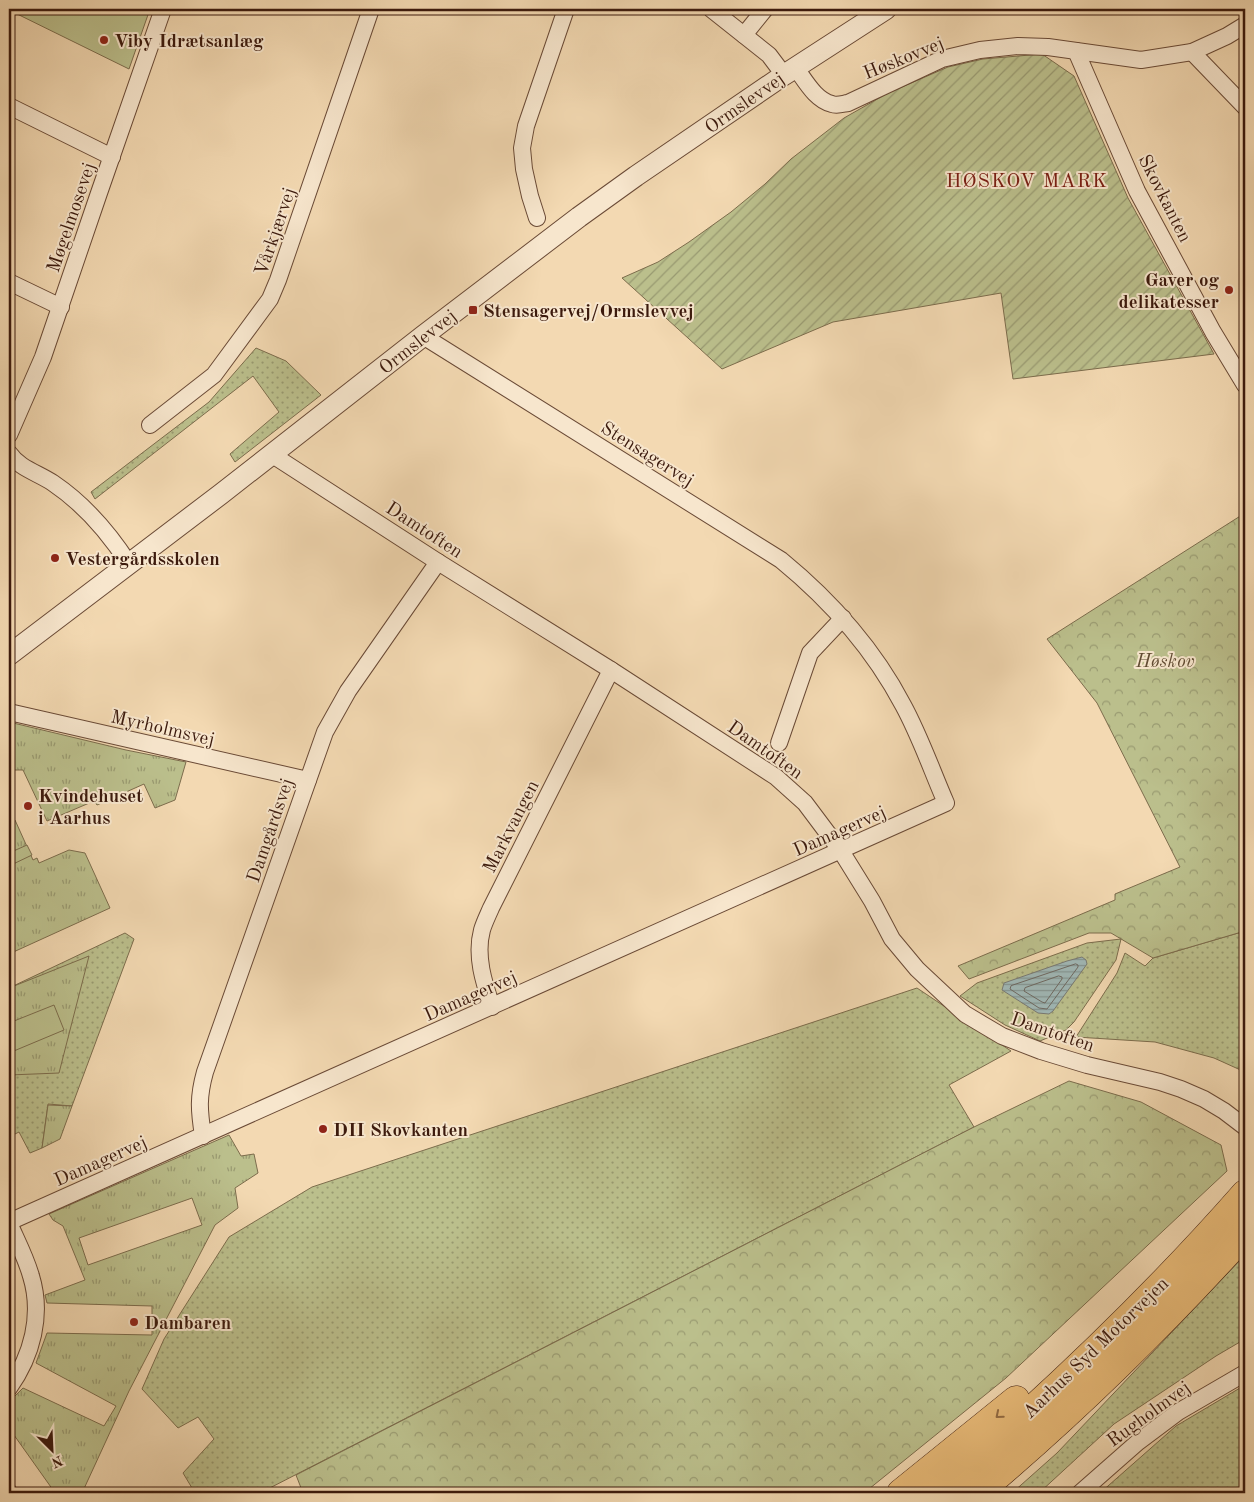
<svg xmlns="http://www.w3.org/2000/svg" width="1254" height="1502" font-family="'Old Standard TT',serif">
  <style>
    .grass { fill: url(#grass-dots); stroke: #7c6c4c }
    .forest { fill: url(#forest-crowns); stroke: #7c6c4c }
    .park { fill: url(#park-tufts); stroke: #7c6c4c; fill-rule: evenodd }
    .garden { fill: url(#garden-furrows); stroke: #7c6c4c }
    .pitch { fill: #bbbf8c; stroke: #7c6c4c }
    .water { fill: url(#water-rules); stroke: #787973 }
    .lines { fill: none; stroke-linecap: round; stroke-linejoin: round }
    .shore { stroke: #6e6962; stroke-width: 1 }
    .minor-casing { stroke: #6a4a36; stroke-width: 18 }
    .tertiary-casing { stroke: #6a4a36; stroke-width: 22 }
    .motorway-casing { stroke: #3c1a0d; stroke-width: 29 }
    .minor { stroke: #f7e6cd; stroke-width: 16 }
    .tertiary { stroke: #f7e6cd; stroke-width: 20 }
    .motorway { stroke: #eabc79; stroke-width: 28 }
    .oneway { stroke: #936b43 }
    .poi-dot { fill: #8f2418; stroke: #f7e6cd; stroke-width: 2 }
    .labels { text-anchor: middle; stroke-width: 4; stroke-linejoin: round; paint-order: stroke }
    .poi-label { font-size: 19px; font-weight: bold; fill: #3c1a0d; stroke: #f7e6cd; text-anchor: start }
    .street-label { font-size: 19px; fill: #3c1a0d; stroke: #f7e6cd }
    .park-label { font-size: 19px; font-style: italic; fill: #624c33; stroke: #f7e6cd }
    .neighbourhood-label { font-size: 20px; letter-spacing: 1px; fill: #7a1f14; stroke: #f7e6cd }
  </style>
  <defs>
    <pattern id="grass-dots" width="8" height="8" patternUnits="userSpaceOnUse" patternTransform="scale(1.25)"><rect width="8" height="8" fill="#bbbf8c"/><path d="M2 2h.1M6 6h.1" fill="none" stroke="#999a71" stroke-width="1.8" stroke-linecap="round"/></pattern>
    <pattern id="forest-crowns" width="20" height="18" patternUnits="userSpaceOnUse" patternTransform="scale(1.25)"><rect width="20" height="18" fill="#bbbf8c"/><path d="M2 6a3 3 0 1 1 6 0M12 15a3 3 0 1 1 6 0" fill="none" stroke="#999a71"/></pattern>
    <pattern id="park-tufts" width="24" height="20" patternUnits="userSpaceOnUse" patternTransform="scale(1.25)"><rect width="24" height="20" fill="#bbbf8c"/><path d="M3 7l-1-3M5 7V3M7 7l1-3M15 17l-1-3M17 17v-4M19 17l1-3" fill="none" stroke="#999a71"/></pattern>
    <pattern id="garden-furrows" width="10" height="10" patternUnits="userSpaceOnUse" patternTransform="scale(1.25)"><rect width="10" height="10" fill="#bbbf8c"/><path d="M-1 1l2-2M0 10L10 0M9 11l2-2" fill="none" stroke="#999a71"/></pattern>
    <pattern id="water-rules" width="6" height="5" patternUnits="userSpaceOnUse" patternTransform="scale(1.25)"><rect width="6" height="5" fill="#a0b8b7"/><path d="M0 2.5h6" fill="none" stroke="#849593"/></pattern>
  </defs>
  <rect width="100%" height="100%" fill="#f3d9b2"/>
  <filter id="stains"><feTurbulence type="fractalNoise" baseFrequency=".004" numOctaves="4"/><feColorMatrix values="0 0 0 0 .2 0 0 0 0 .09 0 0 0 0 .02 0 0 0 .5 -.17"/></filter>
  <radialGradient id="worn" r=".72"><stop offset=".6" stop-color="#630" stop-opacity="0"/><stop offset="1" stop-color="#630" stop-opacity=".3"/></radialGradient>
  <g class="grass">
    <path d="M256,348L286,361L321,395L235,462L230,454L279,412L253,376L95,499L91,492L209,402Z"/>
    <path d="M1245,931V1072L1214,1058L1155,1042L1076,1037L1117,973L1125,953L1145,966L1153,958Z"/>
    <path d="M125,933L134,939L72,1106L48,1104L42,1148L30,1153L19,1132L9,1137V988Z"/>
    <path d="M1121,939L1116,960L1074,1022L1066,1030L1040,1041L1005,1025L960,996L977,983L1087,943Z"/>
    <path d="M917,988L1011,1051L949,1085L974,1127L260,1493H195L183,1473L214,1439L198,1417L178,1428L142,1389L164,1339L229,1237L312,1187Z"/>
    <path d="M1245,1255V1339L1216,1356L1114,1424L1039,1493H1012L1057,1453Z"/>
    <path d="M1245,1385V1493H1100L1176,1426Z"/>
  </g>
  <g class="forest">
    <path d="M1245,513V931L1153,958L1111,933H1089L969,979L958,966L1115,900V894L1180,867L1097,703L1047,639Z"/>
    <path d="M1069,1081L1141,1102L1221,1145L1227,1171L1006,1378L864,1493H303L296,1475L974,1127Z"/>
  </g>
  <g class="park">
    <path d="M9,722L126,750L186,762L175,800L155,808L144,784L97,805L94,801L47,821L23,770H9Z"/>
    <path d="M15,820L33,860L37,858L39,863L69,850L85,853L110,908L9,954V824Z"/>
    <path d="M89,956L59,1073L9,1075V988Z"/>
    <path d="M48,1105L72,1106L60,1139L42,1148Z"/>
    <path d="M229,1135L241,1156L254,1154L258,1173L235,1188L238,1208L215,1225L129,1391L82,1493H49L53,1490L9,1428V1402L23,1388L104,1426L116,1406L36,1363L47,1333L152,1335V1306L47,1303L45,1295L85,1280L63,1226L53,1220L49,1214ZM192,1198L202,1225L88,1265L79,1238Z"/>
  </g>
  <path class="garden" d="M1042,54L1074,76L1128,198L1214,354L1013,379L1001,293L833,322L722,369L622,278L658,262L689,242L731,212L765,184L791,159L844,118L888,93L948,67L983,59Z"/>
  <g class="pitch">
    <path d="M9,9H150L129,69L9,10Z"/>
    <path d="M27,845L32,855L9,866V853Z"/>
    <path d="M54,1005L64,1030L9,1053V1023Z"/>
  </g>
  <path class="water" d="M1082,957L1086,960L1087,964L1053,1011L1049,1014L1038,1013L1002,990L1004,983L1067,961Z"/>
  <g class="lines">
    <g class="shore">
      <path d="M1076,964L1078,965V967L1047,1009L1039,1008L1010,989L1011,986Z"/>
      <path d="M1059,976L1062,977V979L1045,1003L1042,1002L1024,991L1025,988Z"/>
    </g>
    <defs>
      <g id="minor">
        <path d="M711,9L769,55L784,75"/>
        <path d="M744,35L765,9"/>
        <path d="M1076,51L1137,191L1213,332L1245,385"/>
        <path d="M1192,52L1245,107"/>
        <path d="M795,67C805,80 815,100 832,104C837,106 842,104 848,103L942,59L980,50L1018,46L1048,47L1141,60L1192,52L1227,36L1245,25"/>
        <path d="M9,106L112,157"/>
        <path d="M537,218L530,196L524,169L522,148L526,126L566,9"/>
        <path d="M9,282L61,307"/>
        <path d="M150,425L214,375L270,299L278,280L371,9"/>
        <path d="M9,435L43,357L99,193L163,9"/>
        <path d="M9,453C19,468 38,473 53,483C84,504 109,533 129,564"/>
        <path d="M271,454L438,562L611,670L776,777L805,803L841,851L872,901L892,939L917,969L965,1014L1002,1036L1041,1051L1087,1065L1160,1082L1181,1089L1204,1099L1224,1111L1245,1127"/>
        <path d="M9,712L308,780"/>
        <path d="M779,743L810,653L843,618"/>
        <path d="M492,1007C484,983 475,956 482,930C484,923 488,915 491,908L611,670"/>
        <path d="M203,1136C199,1110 198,1097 205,1072L325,732L348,691L438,562"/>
        <path d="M9,1222L946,803C932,771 920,736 903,705C873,648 831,601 781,560L423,336"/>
        <path d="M9,1223C17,1241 26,1258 31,1276C43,1315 32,1356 9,1388"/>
        <path d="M9,1492V1493"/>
        <path d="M1080,1493L1138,1442L1178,1412L1245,1373"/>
      </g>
      <path id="tertiary" d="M9,655L221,494L423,336L579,217L636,176L784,75L886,9"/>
      <g id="motorway">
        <path d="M901,1493L1016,1400"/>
        <path d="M938,1493C1047,1400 1151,1301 1245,1194"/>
        <path d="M977,1493C1072,1413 1162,1325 1245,1233"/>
      </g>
    </defs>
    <use href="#minor" class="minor-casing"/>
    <use href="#tertiary" class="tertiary-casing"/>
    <use href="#motorway" class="motorway-casing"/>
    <use href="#minor" class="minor"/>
    <use href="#tertiary" class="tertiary"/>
    <use href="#motorway" class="motorway"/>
  </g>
  <defs><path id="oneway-chevron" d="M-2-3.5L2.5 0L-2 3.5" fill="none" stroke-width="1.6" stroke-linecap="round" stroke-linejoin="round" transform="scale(1.25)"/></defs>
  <use class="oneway" href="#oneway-chevron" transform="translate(999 1415) rotate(140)"/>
  <g class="poi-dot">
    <circle cx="104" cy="40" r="5"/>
    <circle cx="1229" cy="290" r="5"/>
    <rect x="468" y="305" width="10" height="10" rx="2.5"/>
    <circle cx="55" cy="558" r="5"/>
    <circle cx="28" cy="806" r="5"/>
    <circle cx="323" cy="1129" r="5"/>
    <circle cx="134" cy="1322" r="5"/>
  </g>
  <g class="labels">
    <g class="poi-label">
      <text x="114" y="47">Viby Idrætsanlæg</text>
      <text x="1219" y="286" text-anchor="end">Gaver og<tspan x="1219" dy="22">delikatesser</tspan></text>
      <text x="483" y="317">Stensagervej/Ormslevvej</text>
      <text x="65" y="565">Vestergårdsskolen</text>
      <text x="38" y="802">Kvindehuset<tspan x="38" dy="22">i Aarhus</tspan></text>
      <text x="333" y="1136">DII Skovkanten</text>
      <text x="144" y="1329">Dambaren</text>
    </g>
    <g class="street-label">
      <text transform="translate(903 57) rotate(-22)" y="7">Høskovvej</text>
      <text transform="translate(744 102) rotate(-35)" y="7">Ormslevvej</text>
      <text transform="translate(1166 198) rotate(63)" y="7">Skovkanten</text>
      <text transform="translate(70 217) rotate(-71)" y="7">Møgelmosevej</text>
      <text transform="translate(274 231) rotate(-71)" y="7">Vårkjærvej</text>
      <text transform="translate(417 341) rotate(-38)" y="7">Ormslevvej</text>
      <text transform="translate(648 453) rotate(32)" y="7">Stensagervej</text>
      <text transform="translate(425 529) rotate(33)" y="7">Damtoften</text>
      <text transform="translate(163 727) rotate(13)" y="7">Myrholmsvej</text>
      <text transform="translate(766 749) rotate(35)" y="7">Damtoften</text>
      <text transform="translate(510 826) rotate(-63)" y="7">Markvangen</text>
      <text transform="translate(269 830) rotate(-71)" y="7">Damgårdsvej</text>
      <text transform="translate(839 830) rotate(-24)" y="7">Damagervej</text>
      <text transform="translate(470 995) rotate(-24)" y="7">Damagervej</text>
      <text transform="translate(1053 1031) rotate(19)" y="7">Damtoften</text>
      <text transform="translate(100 1160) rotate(-24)" y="7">Damagervej</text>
      <text transform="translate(1095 1347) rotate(-44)" y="7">Aarhus Syd Motorvejen</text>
      <text transform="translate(1148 1413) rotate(-36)" y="7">Rugholmvej</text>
    </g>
    <g class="park-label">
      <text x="1165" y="667">Høskov</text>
    </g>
    <g class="neighbourhood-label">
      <text x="1027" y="187">HØSKOV MARK</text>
    </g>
  </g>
  <rect width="1254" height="1502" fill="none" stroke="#f3d9b2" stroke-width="30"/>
  <rect x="10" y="10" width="1234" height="1482" fill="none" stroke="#3c1a0d" stroke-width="2.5"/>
  <rect x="15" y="15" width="1224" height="1472" fill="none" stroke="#3c1a0d"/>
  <g transform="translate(52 1450) rotate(156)" stroke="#f7e6cd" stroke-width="4" paint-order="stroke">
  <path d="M0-4L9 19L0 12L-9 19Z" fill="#3c1a0d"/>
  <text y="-8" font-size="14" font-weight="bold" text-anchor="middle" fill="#3c1a0d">N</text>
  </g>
  <rect width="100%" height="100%" filter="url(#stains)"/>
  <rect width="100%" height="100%" fill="url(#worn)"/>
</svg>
